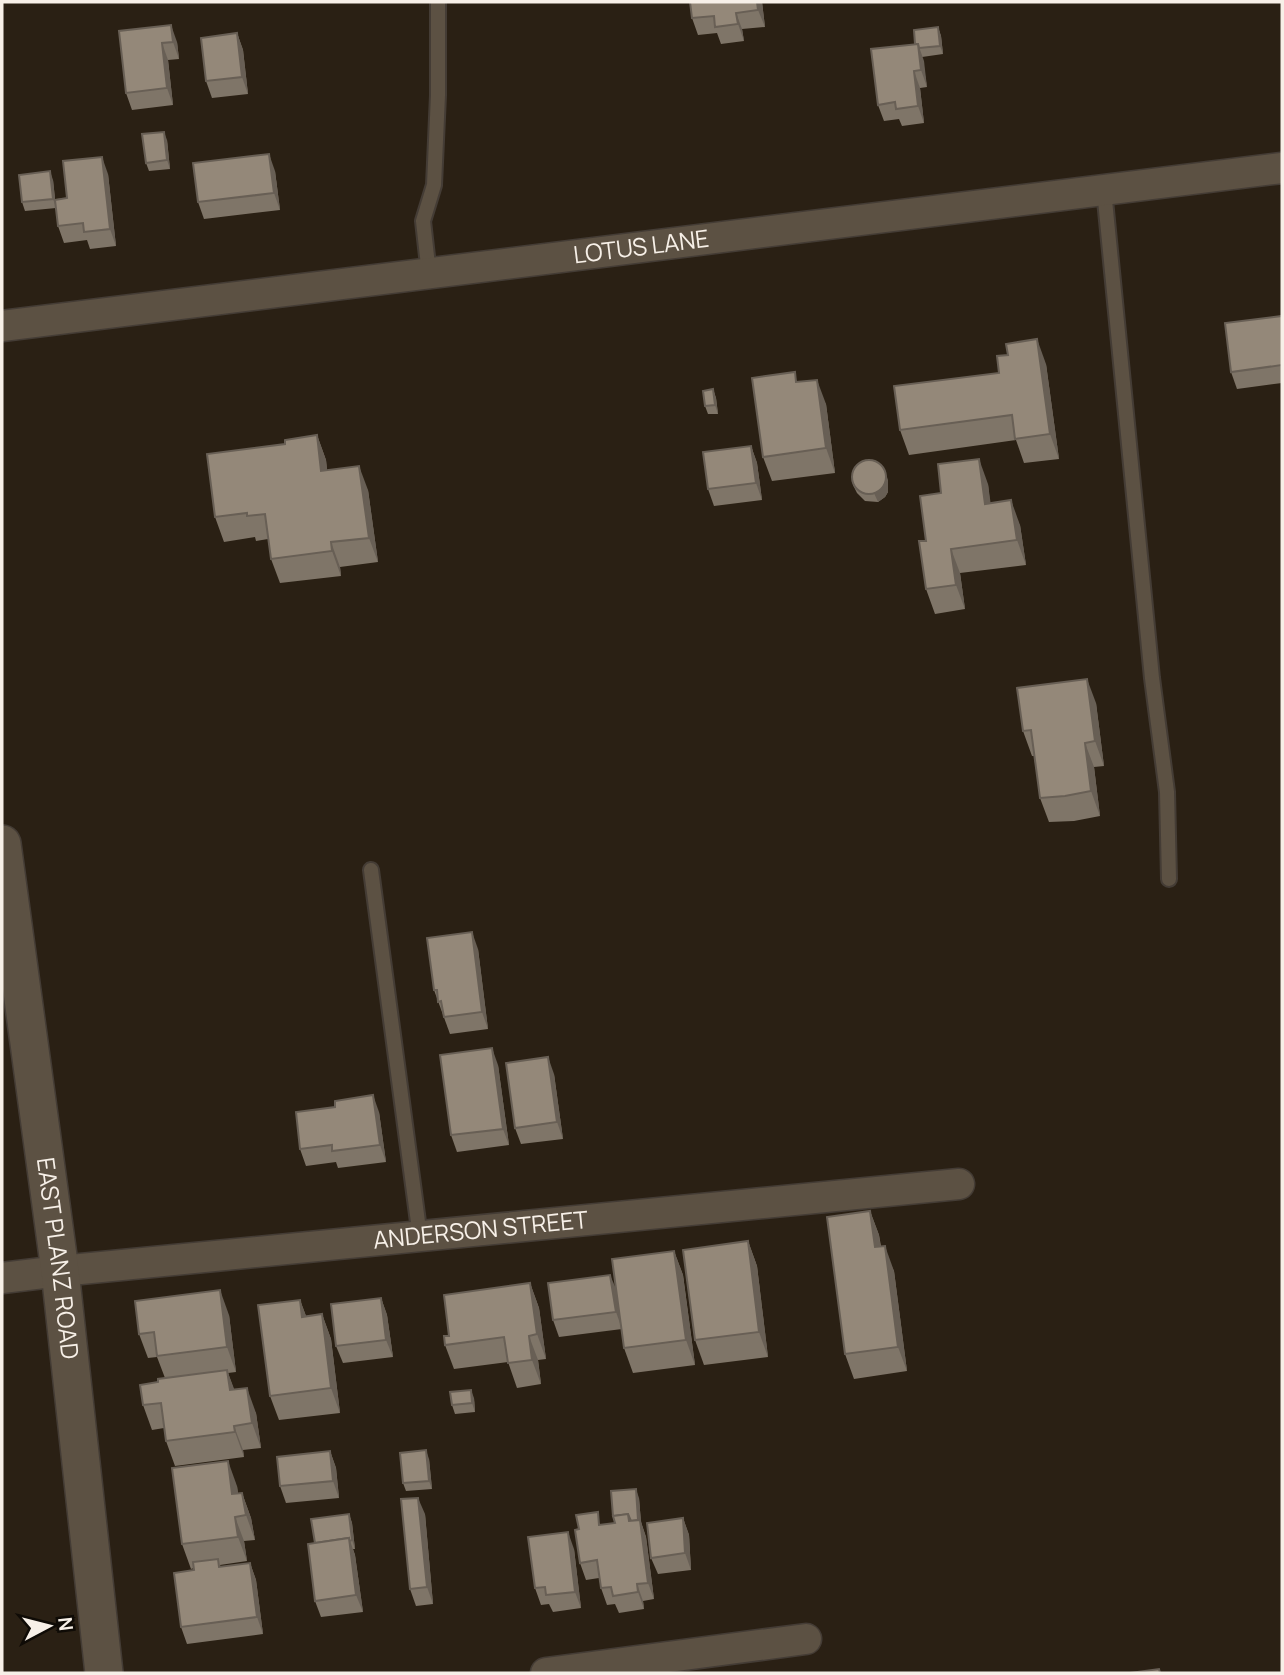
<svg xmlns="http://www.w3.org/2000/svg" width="1284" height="1675" font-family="Manrope,sans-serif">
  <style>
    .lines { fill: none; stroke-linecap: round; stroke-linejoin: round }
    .service-casing { stroke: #443c35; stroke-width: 18 }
    .minor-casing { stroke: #443c35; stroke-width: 33 }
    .tertiary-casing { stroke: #443c35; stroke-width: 40 }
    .service { stroke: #5c5143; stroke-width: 14 }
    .minor { stroke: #5c5143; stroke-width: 30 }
    .tertiary { stroke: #5c5143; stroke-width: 37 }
    .wall { fill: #7f7568 }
    .shaded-wall { fill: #685f55 }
    .building { fill: #948879; stroke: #685f55; stroke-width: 2 }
    .labels { text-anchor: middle; stroke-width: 6; stroke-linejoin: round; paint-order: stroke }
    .street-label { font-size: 24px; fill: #f7f0e8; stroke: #0f0b06 }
  </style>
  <rect width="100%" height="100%" fill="#2a2014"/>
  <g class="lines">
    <defs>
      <g id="service">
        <path d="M1104,190L1152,678L1167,792L1169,879"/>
        <path d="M429,274L423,221L434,185L438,95V2"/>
        <path d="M371,870L420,1237"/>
      </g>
      <g id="minor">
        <path id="s1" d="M2,326L1282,168"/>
        <path id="s2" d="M2,1278L60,1271L959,1184"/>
        <path d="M546,1673L806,1639"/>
      </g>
      <g id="tertiary">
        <path id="s3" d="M2,844L60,1271L104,1673"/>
      </g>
    </defs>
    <use href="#service" class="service-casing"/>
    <use href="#minor" class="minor-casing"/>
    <use href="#tertiary" class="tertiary-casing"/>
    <use href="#service" class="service"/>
    <use href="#minor" class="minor"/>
    <use href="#tertiary" class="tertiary"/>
  </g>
  <g class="wall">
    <path d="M690,2H762L765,27L742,29L744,41L721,44L717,33L698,35L692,18Z"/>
    <path d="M938,27L941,36L943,54L922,57L927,87L920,88L924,123L902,126L899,119L884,121L878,105L915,44Z"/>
    <path d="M119,31L177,42L179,59L168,60L173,105L132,110L126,93Z"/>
    <path d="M237,33L243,50L248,94L212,98L206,81Z"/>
    <path d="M167,140L170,169L149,171L146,163Z"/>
    <path d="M275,171L280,210L204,219L198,202Z"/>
    <path d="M108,174L116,246L90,249L87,240L64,243L58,226L56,208L25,211L22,202L53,180L55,199L67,198Z"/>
    <path d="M1282,316V383L1237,389L1231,372Z"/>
    <path d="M1046,364L1059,459L1024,463L1016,440L909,455L900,430L999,373Z"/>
    <path d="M798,382L826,404L835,473L772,481L763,457Z"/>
    <path d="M713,389L716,398L718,414H708L705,406Z"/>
    <path d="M317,435L326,460L327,470L368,490L378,562L340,567L341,576L280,583L271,559L268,539L256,541L255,537L224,542L215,517L285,444Z"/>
    <path d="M751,446L757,463L762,500L714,506L708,489Z"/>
    <path d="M888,480V492L885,497L878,502L865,501L857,493L853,485Z"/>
    <path d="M988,484L990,503L1020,525L1026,565L960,573L965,609L935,614L926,589L941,493Z"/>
    <path d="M1096,703L1104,766L1094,767L1100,816L1074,821L1049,822L1040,798L1034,756H1032L1023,731Z"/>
    <path d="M478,949L488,1029L450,1034L434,990Z"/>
    <path d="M498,1065L509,1145L457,1152L451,1135Z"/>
    <path d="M554,1074L563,1139L521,1144L515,1128Z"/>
    <path d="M335,1107L379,1112L386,1162L338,1168L336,1162L306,1166L300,1149Z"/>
    <path d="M870,1211L879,1235L881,1246L894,1271L907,1371L854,1379L845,1354Z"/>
    <path d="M748,1241L757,1266L768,1357L704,1365L695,1340Z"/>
    <path d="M674,1251L683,1275L695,1365L633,1373L624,1348Z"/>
    <path d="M610,1275L622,1329L559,1337L553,1320Z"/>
    <path d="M530,1283L539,1308L546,1359L538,1360L541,1384L517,1388L508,1362L454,1369L445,1345L449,1336Z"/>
    <path d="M381,1298L387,1315L393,1357L343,1363L336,1346Z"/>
    <path d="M300,1300L306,1316L322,1314L331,1339L340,1413L279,1420L270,1396Z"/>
    <path d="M229,1315L236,1372L228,1373L234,1390L256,1413L261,1448L243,1450L244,1457L175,1466L166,1441L164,1428L152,1430L143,1405L158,1382L165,1378L157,1357L148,1358L139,1334Z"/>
    <path d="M474,1398L475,1412L455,1414L452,1405Z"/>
    <path d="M330,1451L336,1468L339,1498L286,1503L280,1486Z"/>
    <path d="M429,1459L432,1489L406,1491L403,1483Z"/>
    <path d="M237,1486L238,1494L242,1493L251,1518L255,1540L244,1541L247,1561L220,1565L221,1567L250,1563L256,1580L263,1634L187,1644L181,1627L194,1570V1568L191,1569L182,1544Z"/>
    <path d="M639,1498L641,1522L646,1537L654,1599L643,1601L644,1609L619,1613L615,1604L607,1605L601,1588L599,1578L586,1580L580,1563L579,1529L614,1523Z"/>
    <path d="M349,1514L352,1523L355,1549H353L355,1555L363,1612L321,1617L315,1601V1543Z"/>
    <path d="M425,1514L433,1604L416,1606L410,1589Z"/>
    <path d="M683,1518L689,1535L691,1570L658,1574L651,1558Z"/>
    <path d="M574,1549L581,1608L553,1612L549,1604L541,1605L535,1588Z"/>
  </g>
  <g class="shaded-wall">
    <path d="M757,2H762L765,27L758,10Z"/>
    <path d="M736,13L742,29L744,41L738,24Z"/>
    <path d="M171,25L177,42L179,59L173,42Z"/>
    <path d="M938,27L941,36L943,54L940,46Z"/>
    <path d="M237,33L243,50L248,94L242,77Z"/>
    <path d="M162,43L168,60L173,105L167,88Z"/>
    <path d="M918,44L924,61L927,87L921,70Z"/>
    <path d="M914,71L920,88L924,123L918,106Z"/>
    <path d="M164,132L167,140L170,169L167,160Z"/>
    <path d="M269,154L275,171L280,210L274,193Z"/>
    <path d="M102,157L108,174L116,246L110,229Z"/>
    <path d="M50,171L53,180L56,207L53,199Z"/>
    <path d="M1037,339L1046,364L1059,459L1050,434Z"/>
    <path d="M817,380L826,404L835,473L826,448Z"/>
    <path d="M713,389L716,398L718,414L715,405Z"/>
    <path d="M317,435L326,460L330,496L321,471Z"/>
    <path d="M751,446L757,463L762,500L756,483Z"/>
    <path d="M979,459L988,484L994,528L985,504Z"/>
    <path d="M359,466L368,490L378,562L369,538Z"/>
    <path d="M885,471L888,480V492L885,497L878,502L874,493Z"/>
    <path d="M1011,500L1020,525L1026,565L1017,540Z"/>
    <path d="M331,542L340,567L341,576L332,551Z"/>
    <path d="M951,549L960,573L965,609L956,585Z"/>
    <path d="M1087,679L1096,703L1104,766L1095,741Z"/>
    <path d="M1085,743L1094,767L1100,816L1091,791Z"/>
    <path d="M472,932L478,949L488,1029L482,1012Z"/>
    <path d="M492,1048L498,1065L509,1145L503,1129Z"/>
    <path d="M548,1057L554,1074L563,1139L557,1122Z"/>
    <path d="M373,1095L379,1112L386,1162L380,1145Z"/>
    <path d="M870,1211L879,1235L884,1272L875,1247Z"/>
    <path d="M748,1241L757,1266L768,1357L759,1332Z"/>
    <path d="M885,1246L894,1271L907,1371L898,1347Z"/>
    <path d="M674,1251L683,1275L695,1365L686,1340Z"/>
    <path d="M610,1275L617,1291L622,1329L616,1312Z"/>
    <path d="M530,1283L539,1308L546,1359L537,1334Z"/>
    <path d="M220,1290L229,1315L236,1372L227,1347Z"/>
    <path d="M381,1298L387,1315L393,1357L386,1340Z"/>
    <path d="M300,1300L309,1324L302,1317Z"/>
    <path d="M322,1314L331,1339L340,1413L331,1388Z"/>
    <path d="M529,1336L538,1360L541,1384L532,1360Z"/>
    <path d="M227,1370L236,1394L230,1390Z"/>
    <path d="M247,1388L256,1413L261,1448L252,1423Z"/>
    <path d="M471,1390L474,1398L475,1412L472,1403Z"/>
    <path d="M234,1426L243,1450L244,1457L235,1432Z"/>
    <path d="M426,1450L429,1459L432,1489L429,1481Z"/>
    <path d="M330,1451L336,1468L339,1498L333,1481Z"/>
    <path d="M228,1461L237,1486L241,1516L232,1494Z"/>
    <path d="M636,1489L639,1498L641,1522L646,1537L654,1599L648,1583L639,1522Z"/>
    <path d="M242,1493L251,1518L255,1540L246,1515Z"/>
    <path d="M418,1498L425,1514L433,1604L427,1587Z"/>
    <path d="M349,1514L352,1523L355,1549L352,1540Z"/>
    <path d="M235,1517L244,1541L247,1561L238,1537Z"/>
    <path d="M683,1518L689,1535L691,1570L685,1553Z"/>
    <path d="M568,1532L574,1549L581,1608L575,1592Z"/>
    <path d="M349,1538L355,1555L363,1612L356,1595Z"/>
    <path d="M250,1563L256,1580L263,1634L257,1617Z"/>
    <path d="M637,1584L643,1601L644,1609L638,1592Z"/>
  </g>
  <g class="building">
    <path d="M690,2H757L758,10L736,13L738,24L715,27L714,16L692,18Z"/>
    <path d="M171,25L173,42L162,43L167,88L126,93L119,31Z"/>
    <path d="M938,27L940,46L919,48L918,44H915L914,30Z"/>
    <path d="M237,33L242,77L206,81L201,38Z"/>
    <path d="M918,44L921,70L914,71L918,106L896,109L895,102L878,105L871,49Z"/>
    <path d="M164,132L167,160L146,163L142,134Z"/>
    <path d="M269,154L274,193L198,202L193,163Z"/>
    <path d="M102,157L110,229L84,232L83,223L58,226L55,200L67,198L63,161Z"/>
    <path d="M50,171L53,199L22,202L19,175Z"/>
    <path d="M1282,316V365L1231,372L1225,323Z"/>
    <path d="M1037,339L1050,434L1015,439L1012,415L900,430L894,386L999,373L997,356L1008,355L1006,344Z"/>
    <path d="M795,372L796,382L817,380L826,448L763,457L752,378Z"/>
    <path d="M713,389L715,405L705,406L703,391Z"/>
    <path d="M317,435L321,471L359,466L369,538L331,542L332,551L271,559L265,514L247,516V513L215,517L207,454L285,444V440Z"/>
    <path d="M751,446L756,483L708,489L703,452Z"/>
    <path d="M979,459L985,504L1011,500L1017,540L951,549L956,585L926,589L919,541H926L920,496L941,493L938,464Z"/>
    <circle cx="869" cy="477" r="17"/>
    <path d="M1087,679L1095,741L1085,743L1091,791L1065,796L1040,798L1031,730L1023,731L1017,688Z"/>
    <path d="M472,932L482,1012L444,1017L441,1001L438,1002L437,990H434L427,938Z"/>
    <path d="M492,1048L503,1129L451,1135L440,1055Z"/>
    <path d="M548,1057L557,1122L515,1128L506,1063Z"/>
    <path d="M373,1095L380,1145L332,1151V1145L300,1149L296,1112L335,1107V1101Z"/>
    <path d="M870,1211L875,1247L885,1246L898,1347L845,1354L827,1217Z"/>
    <path d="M748,1241L759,1332L695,1340L683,1250Z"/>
    <path d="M674,1251L686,1340L624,1348L612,1259Z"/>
    <path d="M610,1275L616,1312L553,1320L548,1283Z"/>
    <path d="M530,1283L537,1334L529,1336L532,1360L508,1363L504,1337L445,1345L444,1336H449L444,1295Z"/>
    <path d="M220,1290L227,1347L157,1356L154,1332L139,1334L135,1301Z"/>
    <path d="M381,1298L386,1340L336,1346L331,1304Z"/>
    <path d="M300,1300L302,1317L322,1314L331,1388L270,1396L258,1305Z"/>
    <path d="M227,1370L230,1390L247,1388L252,1423L234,1426L235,1432L166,1441L161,1403L143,1405L140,1385L158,1382V1379Z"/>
    <path d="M471,1390L472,1403L452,1405L450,1392Z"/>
    <path d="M426,1450L429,1481L403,1483L400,1453Z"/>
    <path d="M330,1451L333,1481L280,1486L277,1457Z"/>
    <path d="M228,1461L232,1494L242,1493L246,1515L235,1517L238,1537L182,1544L172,1468Z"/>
    <path d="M636,1489L638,1520L631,1521L628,1514L613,1516L611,1491Z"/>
    <path d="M418,1498L427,1587L410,1589L401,1499Z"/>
    <path d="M598,1512L599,1525L615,1523L613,1516L628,1514L629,1521L640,1520L648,1583L637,1584L638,1592L613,1596L611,1587L601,1588L597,1560L580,1563L575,1530L579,1529L576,1515Z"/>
    <path d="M349,1514L352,1540L349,1541V1538L315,1543L311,1519Z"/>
    <path d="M683,1518L685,1553L651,1558L647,1523Z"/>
    <path d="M568,1532L575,1592L546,1595L545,1587L535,1588L528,1537Z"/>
    <path d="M349,1538L356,1595L315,1601L308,1544Z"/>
    <path d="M218,1559L219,1567L250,1563L257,1617L181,1627L174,1573L194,1570L193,1562Z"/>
    <path d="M1159,1669L1160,1673H1130Z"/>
  </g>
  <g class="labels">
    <g class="street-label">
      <text dy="8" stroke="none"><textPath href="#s1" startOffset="644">LOTUS LANE</textPath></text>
      <text dy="8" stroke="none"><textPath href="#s2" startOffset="481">ANDERSON STREET</textPath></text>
      <text dy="8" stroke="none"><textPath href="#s3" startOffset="418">EAST PLANZ ROAD</textPath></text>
    </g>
  </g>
  <rect width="1284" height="1675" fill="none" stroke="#f7f0e8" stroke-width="7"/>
  <g transform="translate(49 1626) rotate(83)" stroke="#0f0b06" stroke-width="5" paint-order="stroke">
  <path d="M0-5L12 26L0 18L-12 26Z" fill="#f7f0e8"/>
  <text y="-10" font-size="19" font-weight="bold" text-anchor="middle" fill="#f7f0e8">N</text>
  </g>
</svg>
